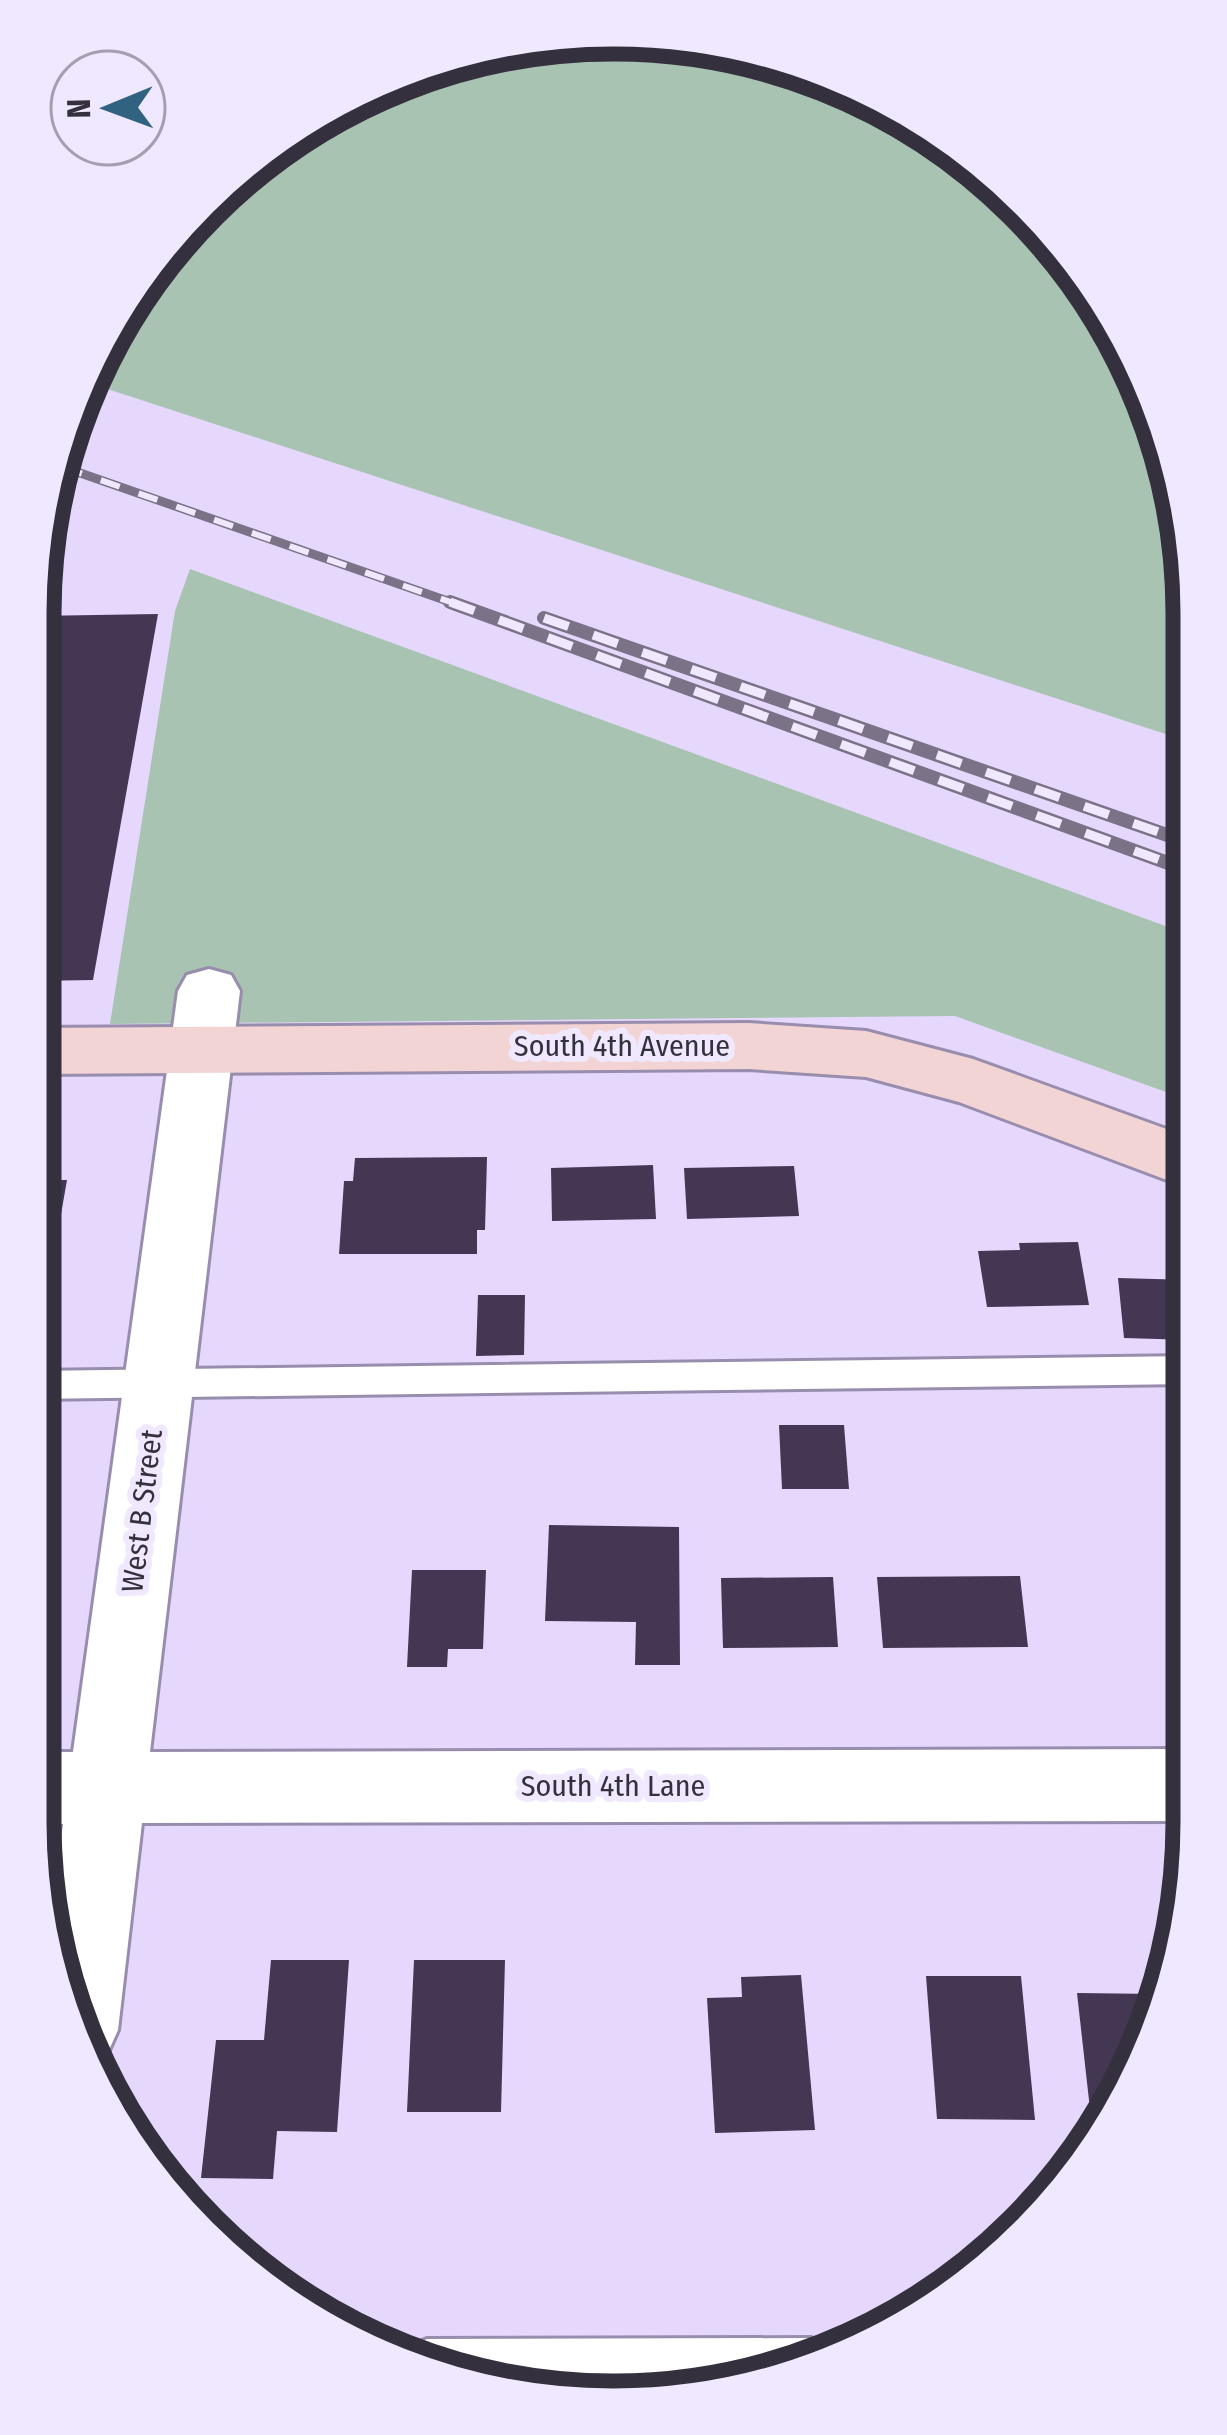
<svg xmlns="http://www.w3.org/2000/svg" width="1227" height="2435" font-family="'Fira Sans Condensed',sans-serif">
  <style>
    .green { fill: #a8c3b1 }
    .building { fill: #433753 }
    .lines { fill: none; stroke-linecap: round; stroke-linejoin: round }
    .lane-casing { stroke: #998dad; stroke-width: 6 }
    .street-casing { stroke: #998dad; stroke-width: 6 }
    .secondary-casing { stroke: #998dad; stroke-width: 6 }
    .lane { fill: #fff; fill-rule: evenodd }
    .street { fill: #fff; fill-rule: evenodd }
    .secondary { fill: #f3d4d4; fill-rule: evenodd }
    .rail-far1-casing { stroke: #7b7288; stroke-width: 9 }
    .rail-casing { stroke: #7b7288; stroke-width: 14 }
    .rail-far1 { stroke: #f0e8fe; stroke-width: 6; stroke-dasharray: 20; stroke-linecap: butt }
    .rail { stroke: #f0e8fe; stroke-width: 9; stroke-dasharray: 26; stroke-linecap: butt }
    .labels { text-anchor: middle; stroke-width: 12; stroke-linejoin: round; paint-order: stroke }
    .street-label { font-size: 30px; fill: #35303d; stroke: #f0e8fe }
    .rim { fill: none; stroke: #35303d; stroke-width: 15 }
  </style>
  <rect width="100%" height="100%" fill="#e6d8fc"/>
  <g class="green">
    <path d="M651,34L870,93L996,177L1074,261L1150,391L1189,537L1190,742L86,382L93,357L230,178L426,64Z"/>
    <path d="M190,569L1190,935L1191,1101L955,1016L110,1024L175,611Z"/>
  </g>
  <g class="building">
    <path d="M158,614L93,980L34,981V616Z"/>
    <path d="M487,1157L485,1230H477V1254H339L344,1181H353L355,1158Z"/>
    <path d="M653,1165L656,1219L552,1221L551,1168Z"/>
    <path d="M794,1166L799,1216L687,1219L684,1168Z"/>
    <path d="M34,1180H67L49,1283H34Z"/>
    <path d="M1078,1242L1089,1305L987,1307L978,1251L1020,1250L1019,1243Z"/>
    <path d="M1118,1278L1191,1280V1340L1124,1338Z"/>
    <path d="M478,1295H525L524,1355L476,1356Z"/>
    <path d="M779,1425H844L849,1489H782Z"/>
    <path d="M549,1525L679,1527L680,1665H635L636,1622L545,1621Z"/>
    <path d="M412,1570H486L483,1649H448L447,1667H407Z"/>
    <path d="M1020,1576L1028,1647L883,1648L877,1577Z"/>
    <path d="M833,1577L838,1647L723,1648L721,1578Z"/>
    <path d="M271,1960H349L337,2132L277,2131L273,2179L201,2178L216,2040H264Z"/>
    <path d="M414,1960H505L501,2112H407Z"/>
    <path d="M801,1975L815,2130L715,2133L707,1998L742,1997L741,1977Z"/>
    <path d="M926,1976H1021L1035,2120L937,2119Z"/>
    <path d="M1077,1993L1157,1994L1134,2078L1093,2136Z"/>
  </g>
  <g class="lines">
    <defs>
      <g id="lane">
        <path d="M1191,1356V1384L33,1399V1371Z"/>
        <path d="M811,2338L827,2344L831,2354L737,2383H482L408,2353L411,2345L427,2339Z"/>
      </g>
      <path id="street" d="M209,969L231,975L240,991L150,1752L1192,1749L1193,1821L142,1823L118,2030L105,2059L93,2064C43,1970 49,1926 63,1824H33V1752H73L178,991L187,975Z"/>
      <path id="secondary" d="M749,1023L866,1031L973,1059L1191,1138V1189L959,1102L866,1077L749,1069L34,1074V1028Z"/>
    </defs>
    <use href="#lane" class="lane-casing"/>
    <use href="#street" class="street-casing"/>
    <use href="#secondary" class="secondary-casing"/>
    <use href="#lane" class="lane"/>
    <use href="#street" class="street"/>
    <use href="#secondary" class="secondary"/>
    <defs>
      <path id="rail-far1" d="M63,467L459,605"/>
      <g id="rail">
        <path d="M450,602L1190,871"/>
        <path d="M544,618L1190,843"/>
      </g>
    </defs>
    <use href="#rail-far1" class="rail-far1-casing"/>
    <use href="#rail" class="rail-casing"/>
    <use href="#rail-far1" class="rail-far1"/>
    <use href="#rail" class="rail"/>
  </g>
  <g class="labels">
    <g class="street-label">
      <text x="622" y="1056">South 4th Avenue</text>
      <text transform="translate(142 1511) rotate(-83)" y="10">West B Street</text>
      <text x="613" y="1796">South 4th Lane</text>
    </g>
  </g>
  <path d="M0 0H1227V2435H0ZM613 54H614A559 559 0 0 1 1173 613V1822A559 559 0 0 1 614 2381H613A559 559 0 0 1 54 1822V613A559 559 0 0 1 613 54Z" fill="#f0e8fe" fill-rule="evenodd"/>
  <path class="rim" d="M613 54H614A559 559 0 0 1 1173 613V1822A559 559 0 0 1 614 2381H613A559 559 0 0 1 54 1822V613A559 559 0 0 1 613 54Z"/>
  <g transform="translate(108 108) rotate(269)"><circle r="57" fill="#f0e8fe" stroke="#a59eb1" stroke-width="3"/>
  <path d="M0-9L21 45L0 30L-21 45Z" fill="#316380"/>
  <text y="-18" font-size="33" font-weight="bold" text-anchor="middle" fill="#35303d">N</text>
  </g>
</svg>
